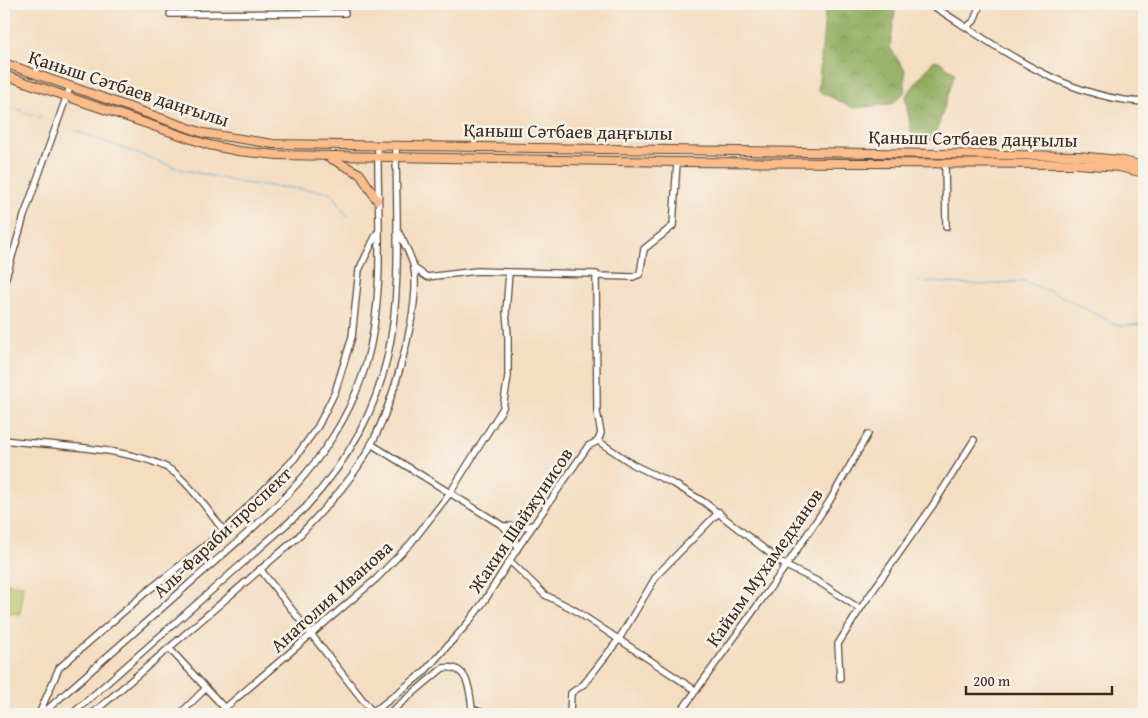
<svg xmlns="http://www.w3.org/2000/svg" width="1148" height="718" font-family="'Gentium Book Plus',serif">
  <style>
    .forest { fill: url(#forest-crowns); stroke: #666b3e }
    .garden { fill: #b7c76a; stroke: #797844 }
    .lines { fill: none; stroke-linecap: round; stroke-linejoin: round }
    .stream { stroke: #51a6cd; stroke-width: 1 }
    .minor-casing { stroke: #574536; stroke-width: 8 }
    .major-casing { stroke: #574536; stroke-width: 10 }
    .minor { stroke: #fff; stroke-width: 5.5 }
    .major { stroke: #fabc8b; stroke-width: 8 }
    .labels { text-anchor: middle; stroke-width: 5; stroke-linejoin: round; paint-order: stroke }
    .street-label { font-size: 19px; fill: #3b2a1e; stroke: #f7f3e8 }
  </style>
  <defs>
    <pattern id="forest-crowns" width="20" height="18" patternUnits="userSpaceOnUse" patternTransform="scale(1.25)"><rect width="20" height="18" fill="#91ac5e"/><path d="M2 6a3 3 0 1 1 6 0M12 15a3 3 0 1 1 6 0" fill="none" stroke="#788c4d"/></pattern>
  </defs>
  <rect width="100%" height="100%" fill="#f7f3e8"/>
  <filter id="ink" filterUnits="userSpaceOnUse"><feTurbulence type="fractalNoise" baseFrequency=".02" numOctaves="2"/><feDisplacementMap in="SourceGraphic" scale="10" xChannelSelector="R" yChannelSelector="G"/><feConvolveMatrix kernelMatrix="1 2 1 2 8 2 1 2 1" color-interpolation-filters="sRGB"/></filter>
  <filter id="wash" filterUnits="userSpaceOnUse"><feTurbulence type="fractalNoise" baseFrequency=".0096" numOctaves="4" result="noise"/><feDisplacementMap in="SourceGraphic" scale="20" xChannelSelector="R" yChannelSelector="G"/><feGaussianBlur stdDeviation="1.12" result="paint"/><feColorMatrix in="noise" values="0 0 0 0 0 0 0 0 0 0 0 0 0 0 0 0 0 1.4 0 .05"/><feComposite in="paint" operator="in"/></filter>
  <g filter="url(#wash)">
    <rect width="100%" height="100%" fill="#f4ddc1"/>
    <g class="forest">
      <path d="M826,4H888L895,12L890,48L905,70V92L892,104L853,108L818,91Z"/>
      <path d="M934,60L939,61L955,73L934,140H913L905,97Z"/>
    </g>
    <path class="garden" d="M4,583L23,585L20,614L4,612Z"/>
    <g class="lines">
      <g class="stream">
        <path d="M4,105L40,117"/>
        <path d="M76,131L180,169L243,183L329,192C340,198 339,210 348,216"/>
        <path d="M917,281L981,285L1024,281L1057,294L1119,326L1144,324"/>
      </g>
    </g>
  </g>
  <g filter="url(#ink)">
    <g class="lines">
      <defs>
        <g id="minor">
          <path d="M930,4C997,46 1063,98 1144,102"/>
          <path d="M170,14L345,13"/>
          <path d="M967,27L974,21L980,4"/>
          <path d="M945,162L946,227"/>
          <path d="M597,276L633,277L640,274L644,249L673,226L677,162"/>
          <path d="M4,284L24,216L70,87"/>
          <path d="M4,440C47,446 142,447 175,473C194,489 209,512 224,531"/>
          <path d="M598,441L634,465L676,485L704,502L786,566L819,582L860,609L933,505L974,440"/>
          <path d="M371,444L503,526L515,539L517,549"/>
          <path d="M505,526L523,527L533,525"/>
          <path d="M510,561L545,595L573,609L695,690"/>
          <path d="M260,569L373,713"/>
          <path d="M169,648L230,714"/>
          <path d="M840,678L838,644L860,609"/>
          <path d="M39,714L59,668L145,593L224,531L295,458L318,426L335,392L352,337L359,270L377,233"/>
          <path d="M42,714C91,671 140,627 189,584C263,519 337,463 366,364C386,294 377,217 378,146"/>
          <path d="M72,714L305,508C412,390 397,294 396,146"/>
          <path d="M92,714L297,538C324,509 354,479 372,443C392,404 421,310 414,268C411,254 403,242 397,229"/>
          <path d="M180,714L206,688"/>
          <path d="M218,714L376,579L411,543L450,493L503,408L508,376V336L506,312L509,272L477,271L427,277L414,268"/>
          <path d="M371,714L372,711L380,707L424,672L467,624L485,600L517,549L588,446L598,441L601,433L597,412L596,274L509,272"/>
          <path d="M388,714L443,668C468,664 470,690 472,709L487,714"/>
          <path d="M570,714L571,693L584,684L619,639L657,575L719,512"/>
          <path d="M679,714L786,566L829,502L868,434"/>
        </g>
        <g id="major">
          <path d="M4,63L203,133L273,144L1078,156L1119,160L1144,166"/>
          <path d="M4,75L209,145L238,151L278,155L677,162L1076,164L1119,167L1144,173"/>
          <path d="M330,158L360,174L377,200"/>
        </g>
      </defs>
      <use href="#minor" class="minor-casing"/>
      <use href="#major" class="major-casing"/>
      <use href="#minor" class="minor"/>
      <use href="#major" class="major"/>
    </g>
  </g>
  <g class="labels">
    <g class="street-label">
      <text transform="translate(129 88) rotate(18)" y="7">Қаныш Сәтбаев даңғылы</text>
      <text transform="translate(568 131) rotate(1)" y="7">Қаныш Сәтбаев даңғылы</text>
      <text transform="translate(973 138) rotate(1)" y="7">Қаныш Сәтбаев даңғылы</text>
      <text transform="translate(520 520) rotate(-56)" y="7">Жакия Шайжунисов</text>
      <text transform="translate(222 532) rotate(-43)" y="7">Аль-Фараби проспект</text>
      <text transform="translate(764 567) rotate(-55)" y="7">Кайым Мухамедханов</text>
      <text transform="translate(331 596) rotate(-42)" y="7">Анатолия Иванова</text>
    </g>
  </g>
  <rect width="1148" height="718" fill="none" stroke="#f7f3e8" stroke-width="20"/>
  <path d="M966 686v8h146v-8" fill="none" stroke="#3b2a1e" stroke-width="2.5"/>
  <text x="973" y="686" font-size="15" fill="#3b2a1e" stroke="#f7f3e8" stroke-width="4" paint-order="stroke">200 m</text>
</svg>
